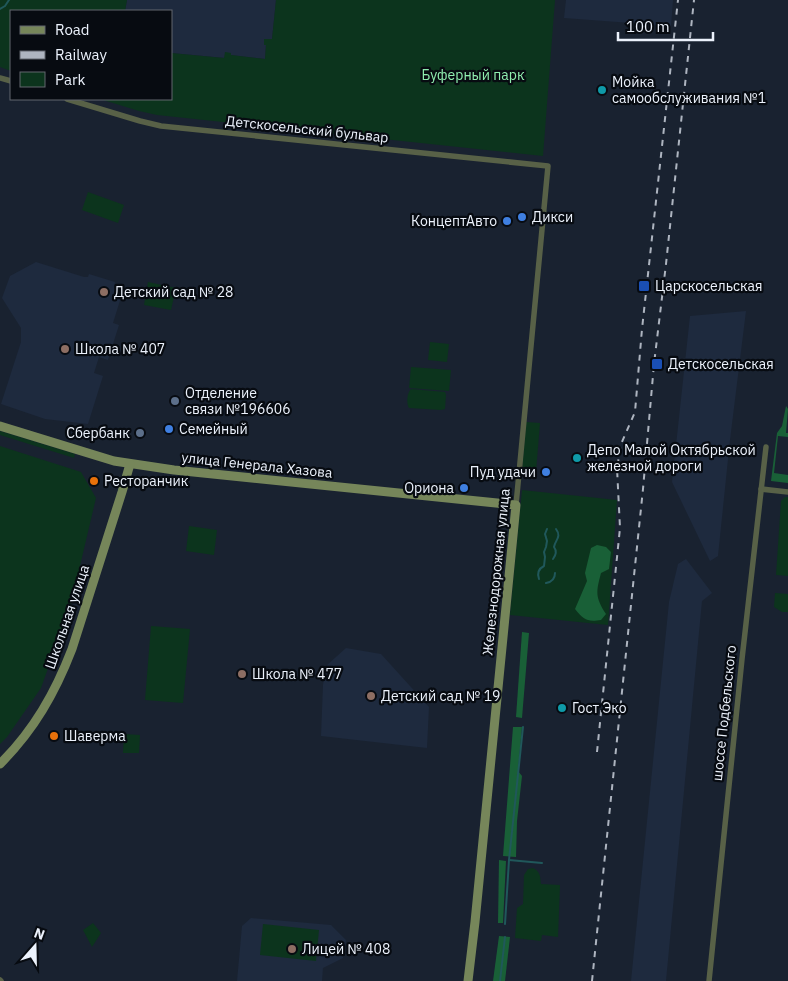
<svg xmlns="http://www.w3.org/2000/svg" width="788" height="981" font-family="'IBM Plex Sans',sans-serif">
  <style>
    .built { fill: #1e2a3e }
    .green { fill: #0c341d }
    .forest { fill: #196037 }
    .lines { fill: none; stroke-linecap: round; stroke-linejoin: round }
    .stream { stroke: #20585b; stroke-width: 2 }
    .street { stroke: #586147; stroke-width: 5.5 }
    .secondary { stroke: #76865a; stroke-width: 9 }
    .rail { stroke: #aeb5c0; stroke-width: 2; stroke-dasharray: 6 6; stroke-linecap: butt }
    .culture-dot { fill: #0f9aa8; stroke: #070b11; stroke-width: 2 }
    .shop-dot { fill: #3f7fe0; stroke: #070b11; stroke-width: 2 }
    .transit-dot { fill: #1a4fb4; stroke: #070b11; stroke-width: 2 }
    .education-dot { fill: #8d6e63; stroke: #070b11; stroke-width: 2 }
    .service-dot { fill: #5c6f8a; stroke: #070b11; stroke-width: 2 }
    .food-dot { fill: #e8710a; stroke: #070b11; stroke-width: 2 }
    .labels { text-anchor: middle; stroke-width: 4.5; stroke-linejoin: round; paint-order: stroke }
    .park-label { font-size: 14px; fill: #8fedaf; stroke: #070b11 }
    .poi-label { font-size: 14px; fill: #ecf2fc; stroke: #070b11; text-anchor: start }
    .street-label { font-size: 14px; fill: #ecf2fc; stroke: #070b11 }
  </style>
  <rect width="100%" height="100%" fill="#192230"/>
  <g class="built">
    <path d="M127,0H276L272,40L265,39L266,45L265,59L230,55V53H225V58L171,53V11H125Z"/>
    <path d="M566,0H673L671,26L564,18Z"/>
    <path d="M36,262L84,277H88L89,274L115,282L114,288L123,291L113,323L119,325L108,360L99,357L94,373L103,376L88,424L45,419L1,404L21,342V328L2,298L10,276Z"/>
    <path d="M746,311L730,440L718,556L710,561L672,482L690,316Z"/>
    <path d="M686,559L712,593L702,601L666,981H631L669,602L678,564Z"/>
    <path d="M346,648L381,654L429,707L427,748L321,736L323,685L326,666Z"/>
    <path d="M251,918L331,925L346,940L343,958L323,968L322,981H237L242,926Z"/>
  </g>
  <g class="green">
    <path d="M0,0H127L125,11H11V71L0,67Z"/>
    <path d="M276,0H555L543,156L157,115L139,111L100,99H171V53L224,58L225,52L231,53V55L265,59L266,45H264V39H272Z"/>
    <path d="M88,192L124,205L118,223L82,210Z"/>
    <path d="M148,282L176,288L171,310L144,305Z"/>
    <path d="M430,342L449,344L447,362L428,360Z"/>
    <path d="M411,367L451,370L449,391L409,388Z"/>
    <path d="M411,389L445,392L446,395L445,409L441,410L409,408C406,403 407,393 411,389Z"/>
    <path d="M526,422L540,423L536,472L522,471Z"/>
    <path d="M0,431L75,454L74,458L0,435Z"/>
    <path d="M0,446L81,472L96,498L71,604L41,688L7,737L0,744Z"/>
    <path d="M522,490L617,500L608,625L510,615Z"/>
    <path d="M785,497H788V576L776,575L781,501Z"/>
    <path d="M189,526L217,530L214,555L186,551Z"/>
    <path d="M775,593L788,594V612H782L774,607Z"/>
    <path d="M151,626L190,629L183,703L145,700Z"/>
    <path d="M124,734L140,735L139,753H123Z"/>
    <path d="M533,868C541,872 540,877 541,884L560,885L558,937L542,935L541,941L515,938L517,908L523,904L524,875L528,869Z"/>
    <path d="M93,923L101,933L92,947L83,930Z"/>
    <path d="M263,924L319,930L316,961L260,955Z"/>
  </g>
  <g class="forest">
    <path d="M786,406L788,409L786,433H788V437L778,436L774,473L788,475V483L771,481L777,433L782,426Z"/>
    <path d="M597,545L606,547L611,552L609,569L601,573C596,592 595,597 606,614L601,620C587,622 584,620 575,609L587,581L585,573L591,548Z"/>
    <path d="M522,632L529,633L522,718L516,717Z"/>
    <path d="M513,727H522L518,771L522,776L517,821L516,857L503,856Z"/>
    <path d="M499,860L506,861L503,923H498Z"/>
    <path d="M499,936L510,937L505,981H493Z"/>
  </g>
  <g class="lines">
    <g class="stream">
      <path d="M0,9L5,6L9,0"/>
      <path d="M553,559C556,555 557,551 554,547C555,540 562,537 556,529"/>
      <path d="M539,579C537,573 538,569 544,566L545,557L544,552L546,547L547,541L545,534L547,529"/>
      <path d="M546,583C552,582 555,579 555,573"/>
      <path d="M509,860L542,863"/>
      <path d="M505,924L509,860L523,727"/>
      <path d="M500,981L505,937"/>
    </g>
    <g class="street">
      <path d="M0,78L11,81"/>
      <path d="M67,99L140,121L161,126L548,166L516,505"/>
      <path d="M761,489L788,492"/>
      <path d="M0,980L1,981"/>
      <path d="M709,981L742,659L766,447"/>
    </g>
    <g class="secondary">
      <path d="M0,426L114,461L174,470L516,505L475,922L468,981"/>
      <path d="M0,764C34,730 55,693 72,649L122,492L130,464"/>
    </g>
    <g class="rail">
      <path d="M597,752L620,528L617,468L621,444L635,412L642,329L678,0"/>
      <path d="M592,981L643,489L654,364L666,264L694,0"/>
    </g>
  </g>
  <g class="culture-dot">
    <circle cx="602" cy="90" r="5"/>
    <circle cx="577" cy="458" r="5"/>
    <circle cx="562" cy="708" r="5"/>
  </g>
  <g class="shop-dot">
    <circle cx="522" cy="217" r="5"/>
    <circle cx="507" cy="221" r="5"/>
    <circle cx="169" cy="429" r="5"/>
    <circle cx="546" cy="472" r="5"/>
    <circle cx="464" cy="488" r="5"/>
  </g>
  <g class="transit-dot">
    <rect x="638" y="280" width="12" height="12" rx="2.5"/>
    <rect x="651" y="358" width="12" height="12" rx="2.5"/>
  </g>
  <g class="education-dot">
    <circle cx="104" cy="292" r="5"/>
    <circle cx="65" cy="349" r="5"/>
    <circle cx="242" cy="674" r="5"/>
    <circle cx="371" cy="696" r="5"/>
    <circle cx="292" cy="949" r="5"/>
  </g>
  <g class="service-dot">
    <circle cx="175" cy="401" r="5"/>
    <circle cx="140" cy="433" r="5"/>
  </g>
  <g class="food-dot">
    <circle cx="94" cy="481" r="5"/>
    <circle cx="54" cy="736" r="5"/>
  </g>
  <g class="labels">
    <g class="park-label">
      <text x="473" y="80">Буферный парк</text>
    </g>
    <g class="poi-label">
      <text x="612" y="87">Мойка<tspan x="612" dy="16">самообслуживания №1</tspan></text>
      <text x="532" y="222">Дикси</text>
      <text x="497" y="226" text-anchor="end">КонцептАвто</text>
      <text x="655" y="291">Царскосельская</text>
      <text x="114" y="297">Детский сад № 28</text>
      <text x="75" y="354">Школа № 407</text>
      <text x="668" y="369">Детскосельская</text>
      <text x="185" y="398">Отделение<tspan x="185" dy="16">связи №196606</tspan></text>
      <text x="179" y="434">Семейный</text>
      <text x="130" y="438" text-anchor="end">Сбербанк</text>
      <text x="587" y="455">Депо Малой Октябрьской<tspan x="587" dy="16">железной дороги</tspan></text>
      <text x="536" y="477" text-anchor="end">Пуд удачи</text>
      <text x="104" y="486">Ресторанчик</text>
      <text x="454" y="493" text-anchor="end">Ориона</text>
      <text x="252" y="679">Школа № 477</text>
      <text x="381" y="701">Детский сад № 19</text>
      <text x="572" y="713">Гост Эко</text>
      <text x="64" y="741">Шаверма</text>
      <text x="302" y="954">Лицей № 408</text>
    </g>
    <g class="street-label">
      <text transform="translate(307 129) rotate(6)" y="5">Детскосельский бульвар</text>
      <text transform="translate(257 465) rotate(6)" y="5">улица Генерала Хазова</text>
      <text transform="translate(496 572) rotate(-84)" y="5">Железнодорожная улица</text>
      <text transform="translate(67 617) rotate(-71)" y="5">Школьная улица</text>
      <text transform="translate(724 713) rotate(-84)" y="5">шоссе Подбельского</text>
    </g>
  </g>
  <rect x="10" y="10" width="162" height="90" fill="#070b11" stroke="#63676f"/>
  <rect x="20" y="26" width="25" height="8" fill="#76865a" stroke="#63676f"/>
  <text x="55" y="35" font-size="15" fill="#ecf2fc">Road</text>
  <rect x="20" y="51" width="25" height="8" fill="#aeb5c0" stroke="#63676f"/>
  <text x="55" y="60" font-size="15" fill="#ecf2fc">Railway</text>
  <rect x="20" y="72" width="25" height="15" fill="#0c341d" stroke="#63676f"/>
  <text x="55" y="85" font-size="15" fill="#ecf2fc">Park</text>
  <g transform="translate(35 946) rotate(20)" stroke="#070b11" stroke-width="4" paint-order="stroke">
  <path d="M0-4L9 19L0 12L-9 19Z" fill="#ecf2fc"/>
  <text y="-8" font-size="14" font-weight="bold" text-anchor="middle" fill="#ecf2fc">N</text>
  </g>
  <path d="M618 32v8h95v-8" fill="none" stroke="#ecf2fc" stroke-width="2.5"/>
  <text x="626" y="32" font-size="15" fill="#ecf2fc" stroke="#070b11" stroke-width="4" paint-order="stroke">100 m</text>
</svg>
